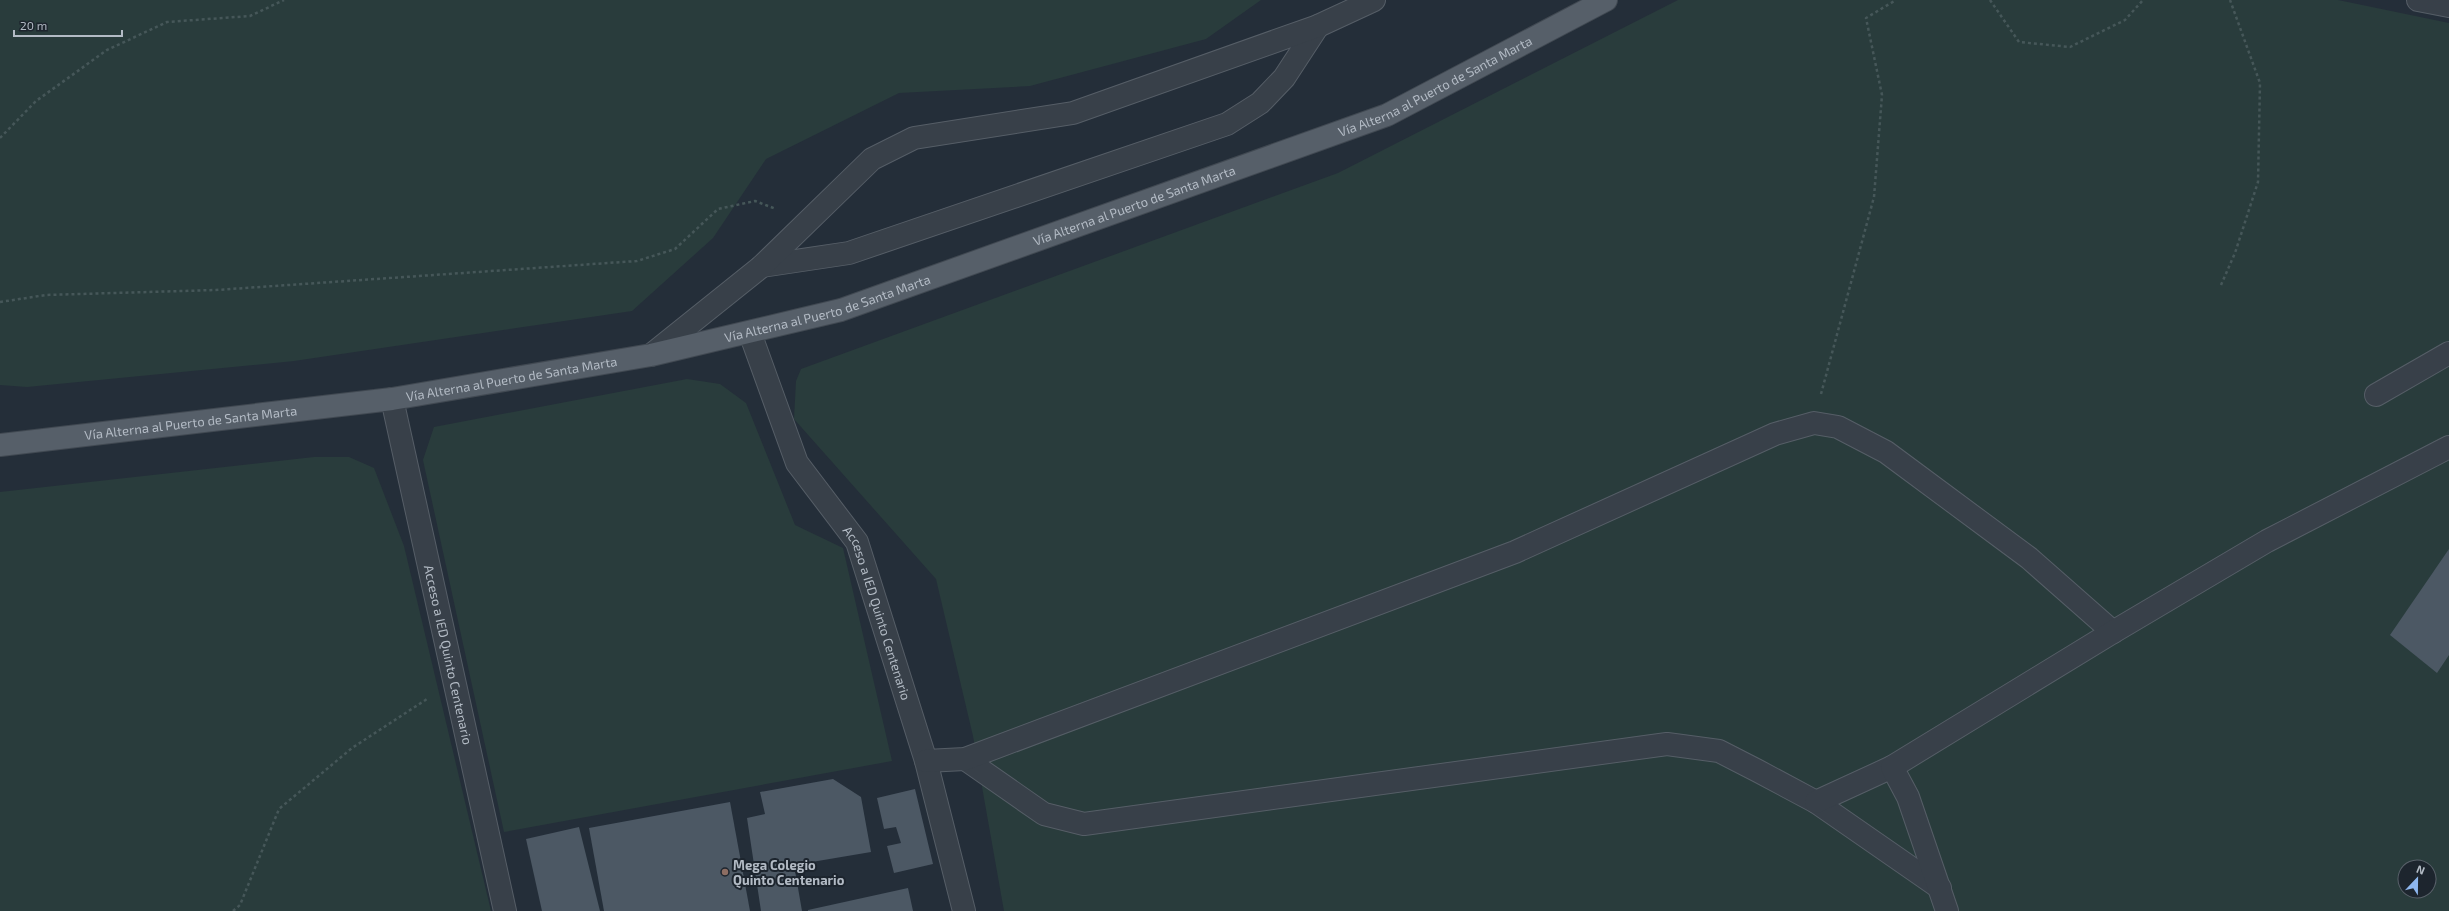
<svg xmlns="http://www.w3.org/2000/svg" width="2449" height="911" font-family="'Exo 2',sans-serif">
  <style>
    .green { fill: #293c3c; fill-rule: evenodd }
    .building { fill: #4c5864 }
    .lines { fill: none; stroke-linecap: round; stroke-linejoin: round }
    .minor-casing { stroke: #565e67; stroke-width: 24 }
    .major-casing { stroke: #414952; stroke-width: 24 }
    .path { stroke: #465759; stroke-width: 2.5; stroke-dasharray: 3 3; stroke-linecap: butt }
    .minor { stroke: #384049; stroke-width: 22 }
    .major { stroke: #565f69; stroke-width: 22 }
    .education-dot { fill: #8d6e63; stroke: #1d252e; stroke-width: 1.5 }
    .labels { text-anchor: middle; stroke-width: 4; stroke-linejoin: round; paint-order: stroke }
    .street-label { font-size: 13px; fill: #b3bbc5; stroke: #1d252e }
    .poi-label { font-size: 13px; font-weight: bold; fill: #b3bbc5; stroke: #1d252e; text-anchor: start }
  </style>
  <rect width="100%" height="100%" fill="#242e39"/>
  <g class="green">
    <path d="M0,0H1261L1206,39L1030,86L899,93L766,159L713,238L632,311L294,361L27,387L0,385Z"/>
    <path d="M1678,0H2338L2449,23V911H1004L973,736L936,579L794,419L796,381L801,369L1338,173ZM2405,867H2429V891H2405Z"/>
    <path d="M687,379L720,384L746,403L795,525L843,548L892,761L504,832L423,460L434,427Z"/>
    <path d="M314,457H349L374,468L404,546L491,911H0V492Z"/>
  </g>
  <g class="building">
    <path d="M2449,549V655L2437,673L2390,635Z"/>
    <path d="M833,779L861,797L871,852L794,865L802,911H761L747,818L765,814L760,792Z"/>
    <path d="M915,789L933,864L894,873L887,846L901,843L896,827L884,829L877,798Z"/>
    <path d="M730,802L750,911H604L589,828Z"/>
    <path d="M579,827L600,911H542L526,839Z"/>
    <path d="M908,888L913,911H808V910Z"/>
  </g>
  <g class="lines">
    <defs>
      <g id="minor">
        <path d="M2418,0L2449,6"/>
        <path d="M762,266L849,253L1227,124L1260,103L1284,78L1318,26"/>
        <path id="s1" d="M750,333L797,463L857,542L926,761L964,911"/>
        <path d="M651,355L762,266L872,159L914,138L1073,113L1318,26L1374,0"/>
        <path d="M2376,395L2449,353"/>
        <path id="s2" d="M392,399L505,911"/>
        <path d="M965,759L1044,814L1084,824L1667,744L1719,751L1758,771L1816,802L1940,888"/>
        <path d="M926,761L965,759L1515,552L1775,434L1814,423L1838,427L1886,452L2029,558L2113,632"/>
        <path d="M1816,802L1892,767"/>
        <path d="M1947,911L1908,797L1892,767L2113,632L2267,541L2449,447"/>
      </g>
      <g id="major">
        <path id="s3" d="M0,445L392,399L651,355L841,310L1387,115L1606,0"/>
      </g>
    </defs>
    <use href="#minor" class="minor-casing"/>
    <use href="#major" class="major-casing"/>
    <g class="path">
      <path d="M1990,0L2019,42L2070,47L2125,20L2143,0"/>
      <path d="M0,138L36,101L107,50L167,22L250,16L284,0"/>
      <path d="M2221,285L2235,253L2258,182L2260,83L2230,0"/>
      <path d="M0,302L46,295L216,290L637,261L675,249L718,209L755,201L776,209"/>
      <path d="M1821,394L1874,197L1882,95L1866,18L1896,0"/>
      <path d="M233,911L240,905L279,809L352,748L427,699"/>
    </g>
    <use href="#minor" class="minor"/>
    <use href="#major" class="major"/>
  </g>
  <circle class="education-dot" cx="725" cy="872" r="4"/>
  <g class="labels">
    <g class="street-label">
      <text dy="5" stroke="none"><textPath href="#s3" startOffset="1488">Vía Alterna al Puerto de Santa Marta</textPath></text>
      <text dy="5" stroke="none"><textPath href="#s3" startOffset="1164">Vía Alterna al Puerto de Santa Marta</textPath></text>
      <text dy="5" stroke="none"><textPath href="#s3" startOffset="840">Vía Alterna al Puerto de Santa Marta</textPath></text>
      <text dy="5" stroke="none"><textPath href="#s3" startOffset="516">Vía Alterna al Puerto de Santa Marta</textPath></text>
      <text dy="5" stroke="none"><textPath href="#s3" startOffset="192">Vía Alterna al Puerto de Santa Marta</textPath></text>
      <text dy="5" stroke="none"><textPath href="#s1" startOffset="311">Acceso a IED Quinto Centenario</textPath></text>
      <text dy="5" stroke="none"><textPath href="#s2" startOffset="262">Acceso a IED Quinto Centenario</textPath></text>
    </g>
    <g class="poi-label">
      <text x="733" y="870">Mega Colegio<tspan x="733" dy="15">Quinto Centenario</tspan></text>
    </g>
  </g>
  <g transform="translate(2417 879) rotate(22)"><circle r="19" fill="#1d252e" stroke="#59616a"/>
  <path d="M0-3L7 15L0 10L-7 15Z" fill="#8eb7ef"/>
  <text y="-6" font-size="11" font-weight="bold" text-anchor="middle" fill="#b3bbc5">N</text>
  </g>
  <path d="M14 30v6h108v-6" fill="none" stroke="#b3bbc5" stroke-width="2"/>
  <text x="20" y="30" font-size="12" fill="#b3bbc5" stroke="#1d252e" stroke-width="3" paint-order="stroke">20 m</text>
</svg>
